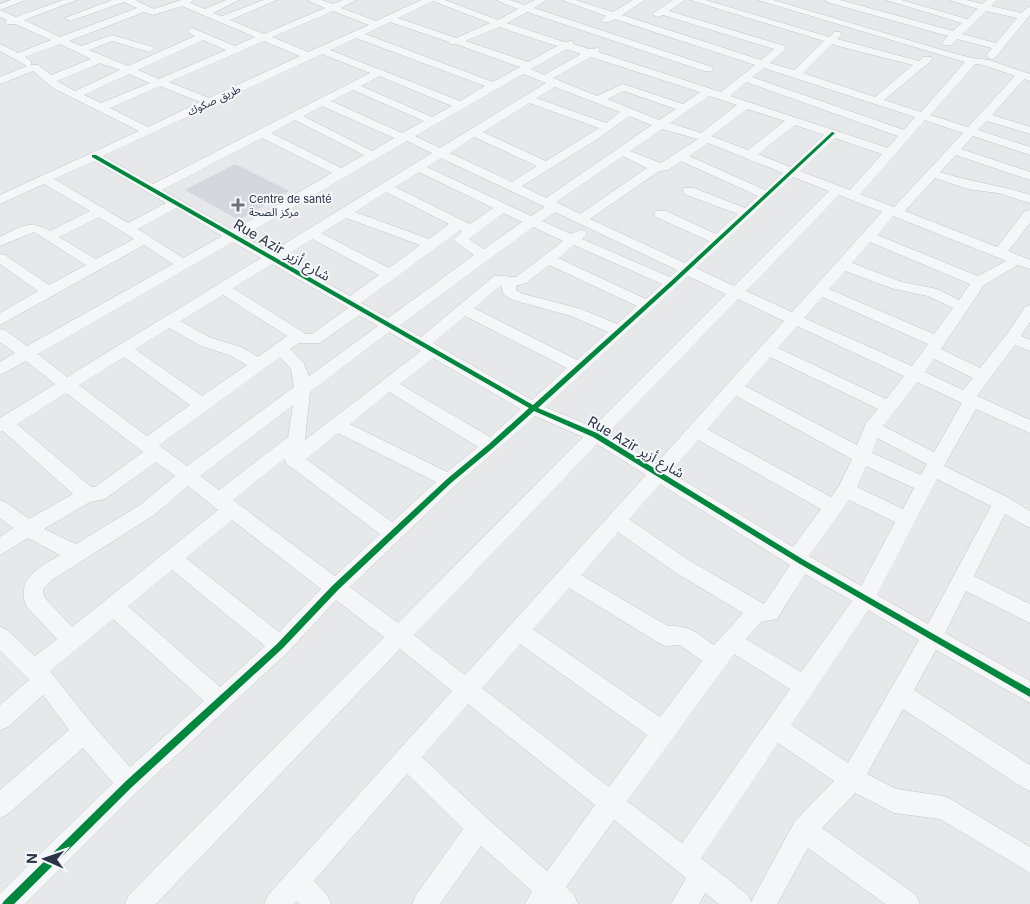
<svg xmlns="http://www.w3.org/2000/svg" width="1030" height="904" font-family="Inter,'Noto Sans Arabic',sans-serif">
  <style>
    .built { fill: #d4d7dd }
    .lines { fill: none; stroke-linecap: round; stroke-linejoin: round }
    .minor-casing { stroke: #c4c6c8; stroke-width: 1 }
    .minor { fill: #f5f6f7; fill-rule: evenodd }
    .cycleway-casing { stroke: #f4f6f9; stroke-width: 3 }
    .cycleway { fill: #00873e; fill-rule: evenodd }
    .poi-dot { fill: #6c737e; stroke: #f4f6f9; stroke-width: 2 }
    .labels { text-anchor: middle; stroke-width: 4; stroke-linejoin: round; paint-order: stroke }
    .far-street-label { font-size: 11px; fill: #2b3444; stroke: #f4f6f9 }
    .far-poi-label { font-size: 11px; fill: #2b3444; stroke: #f4f6f9; text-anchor: start }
    .street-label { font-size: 14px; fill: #2b3444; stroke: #f4f6f9 }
  </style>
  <rect width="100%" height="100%" fill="#e6e8ea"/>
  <path class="built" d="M235,164L289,191L239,220L185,190Z"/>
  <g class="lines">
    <defs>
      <g id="minor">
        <path d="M11,0H25L0,10V4Z"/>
        <path d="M63,0H77L24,20L60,37L137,8L124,2L73,20L70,21L65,18L112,0H135L154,9L181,0H194L190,3L205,9L226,0H239L213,13L222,16L264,0H277L230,20L264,34L325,8L307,0H321L333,4L343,0H356L341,8L376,21L421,0H445L498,20L518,9L496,0H510L525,5L535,0H547L534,8L712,67L713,69L712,71H704L527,12L507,23L564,42L573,41V44L589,49L599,48L600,50L598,52L721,92L755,65L615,19L609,22H603L601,20L606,16L562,0H576L613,12L633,0H645L622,15L761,60L774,49L663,15L657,17L652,14L673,0H685L669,11L785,46V50L770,63L794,70L824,41L690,0H705L829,37L834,32H840L842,34L837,39L919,61L923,57H931L932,59L931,61L884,100L921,112L965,62L758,0H773L942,50L972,58L989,60L1030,74V81L1024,79L992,115L1030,127V134L987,121L978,130L1030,147V155L973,136L961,149L1030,172V180L956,155L940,172C970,182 1000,185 1030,195V203L998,193L968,189L935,178L905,211L997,247L1025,211L1030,210V223L1008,251L1030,260V269L1018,265L984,285L941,349L980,368L1007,334L1025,307L1030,305V322L1021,336L1030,340V351L1015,345L977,396L1030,420V433L976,409L944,466L1009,498L1030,511V528L1005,514L974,576L1030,604V623L966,591L945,633L1030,681V703L936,650L914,690L1030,765V791L1022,787L903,709L867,774L896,789L944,796L952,800L1030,847V873L940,819L894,813L855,793L822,828L916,895L920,904H885L808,848L777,904H719L705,893L699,904H671L686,878L614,820L566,887L574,895L578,904H525L532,891L481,846L440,904H412L416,895L463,829L407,774L314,881L327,895L331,904H300L297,901L294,904H264L268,895L452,691L400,649L156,904H125L129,895L384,637L336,600L287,653L137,792L25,904H0V893L113,783L83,748L8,814L0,818V790L69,730L43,695L8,727L0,730V705L29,680L0,651V627L7,630L35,656L57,639L27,607C14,580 40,567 60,555L28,538L0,555V537L13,528L0,518V500L7,503L29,519L73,494L3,431L0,432V418L55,384L26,361L0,375V362L15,353L0,342V329L5,330L27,346L173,264L144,245L0,325V313L38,291L0,264V254L5,255L49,285L86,265L34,232L0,246V237C19,227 30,219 50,231L90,211L44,184L0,204V195L139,131L53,88L33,71L0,84V77L27,66L0,51V44L18,53L51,40L15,24H7L5,22L7,20L0,17V10L16,17ZM433,1L490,23L456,38L398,18ZM182,6L255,37L235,46L192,28L187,31L195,36L128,66L89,50L112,41L149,52L154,49L153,47L112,35L81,46L69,41L144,12L153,15ZM333,11L369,25L308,52L272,37ZM390,22L449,42L450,44H456L520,67L493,82L365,34ZM499,27L557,46L528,62L465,41ZM356,38L485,86L460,101L330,50ZM203,40L226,50L159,79L138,70ZM264,41L300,56L209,98L169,82ZM60,44L91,59L51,75L38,65H31V61L25,57ZM832,44L842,47L913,65L875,97L803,73ZM566,49L581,54L544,75L531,69ZM322,54L370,73L153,184L103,156ZM591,57L700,92L683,104L623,84L597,96L553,78ZM100,63L120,70L75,91L57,81ZM975,64L984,65L1015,76L968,127L930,115ZM764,68L915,117L904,130L752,77ZM129,74L150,83L101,103L84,95ZM523,74L546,83L440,148L415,136ZM379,76L452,106L432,117L361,86ZM746,82L898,136L888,148L730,96ZM160,86L200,102L148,127L110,108ZM555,87L620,112L606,123L536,98ZM353,90L424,121L402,133L331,101ZM624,91L676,109L659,120L607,99ZM709,96L737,105L701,133L670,123ZM529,103L599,128L546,161L483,132ZM322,106L394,138L372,151L303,116ZM747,109L785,121L748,150L711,136ZM629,116L652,125L546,198L522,186L599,138ZM295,120L364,155L341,168L271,133ZM925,120L963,133L894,207L860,194ZM795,125L824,135L790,167L758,154ZM662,129L698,139L661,163L630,151ZM474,137L537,166L512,182L450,153ZM262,138L332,173L233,230L162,190ZM835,138L882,154L850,190L800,171ZM407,141L432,153L271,252L243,236ZM708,143L783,173L765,190L689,156ZM623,156L647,168L580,214L556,202ZM441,158L545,207L531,216L427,167ZM94,161L166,203L128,223L54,179ZM681,161L758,196L745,208L694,188H684L683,191L684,194L738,214L716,234L666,211H656L654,214L656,217L709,241L685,263L590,219L659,171L668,170ZM419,172L493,208L470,224L395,187ZM793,177L829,191L734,286L696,268ZM386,192L449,224L429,239L355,212ZM839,195L882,212L792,312L746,291ZM176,208L222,236L183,258L138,229ZM555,212L677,270L670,277L582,239L587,234L585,231L580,230L571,234L542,221ZM503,213L522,222L484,249L469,239ZM893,216L994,256L1006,261L978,276L877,235ZM99,217L134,239L96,259L59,237ZM346,218L420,245L389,268L321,233ZM533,227L563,241L516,277C508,278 502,274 494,276L421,337L400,325ZM460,230L462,231L453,240L474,255L388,318L361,303ZM312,239L379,275L350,296L282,258ZM233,242L261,258L67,377L38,354ZM870,242L970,284L959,300L937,289L902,282L852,263ZM574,245L662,284L646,299L558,258ZM272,264L348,308L312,334H306L233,288ZM549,265L637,306L617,324L581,309L523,294L516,290V286L526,283ZM845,271L894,289L928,296L953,308L934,334L829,289ZM688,276L726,294L593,427L545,407ZM501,285L504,295L513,300L571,316L608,332L577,360L474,308ZM223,295L287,336L258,357L241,347L211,338L180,321ZM822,297L928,344L912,366L804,318ZM738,299L784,321L656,464L607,434ZM359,315L378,326L309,376L303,362L290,349L299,343H320ZM465,316L567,368L532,400L433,343ZM797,326L904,376L886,399L778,348ZM169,328L201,346L229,355L247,365L202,396L135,349ZM389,332L421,351L305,440L310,392ZM124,357L190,405L147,436L79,385ZM280,357L291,369L294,387L187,466L159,445ZM770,357L878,409L866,423L857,445L745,386ZM433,358L521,409L490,437L400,384ZM934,359L973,378L963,390L925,372ZM917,382L962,403L934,452L883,426ZM389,392L478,447L447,472L350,424ZM66,393L143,452L95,487H91L17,424ZM736,396L852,459L839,486L831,497L707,429ZM293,405L288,437L219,490L200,476ZM535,416L583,437L398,623L350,587L455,486ZM338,433L436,482L392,522L306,459ZM877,438L927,464L921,475L872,453ZM698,440L821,509L793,547L670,472ZM597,444L646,475L465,675L414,635ZM284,459L287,464L380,534L335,576L233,500ZM156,462L175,476L140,505L76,544L44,529L90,502L105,499ZM866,466L914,488L903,509L857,487ZM937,479L991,506L928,624L877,595ZM660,484L790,565L764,604L687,559L629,519ZM188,486L218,510L72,627L44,597L43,589L52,580L154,515ZM849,500L895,522L861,586L809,556ZM232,520L321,589L279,632L186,558ZM618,532L673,571L743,613L714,645C697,633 690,625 668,626L581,575ZM172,570L265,646L220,687L128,606ZM805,574L852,601L801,672L746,639L761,622L777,619ZM569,588L659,643L666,646L680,645L702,661L660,717L533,629ZM868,610L919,640L848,763L791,725ZM113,619L204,701L130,767L92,724L50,671ZM520,644L647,735L609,787L482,688ZM734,654L790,689L682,843L627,801ZM468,704L595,805L547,871L488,819L422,757ZM778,743L834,781L795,821L751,902L748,895L701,858Z"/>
        <path d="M825,0H840L953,31L962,23L886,0H901L967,19L978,9L949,0H966L982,4L987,0H997L991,6L1021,13L1030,6V15L995,58L991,59L986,56L992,48L957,39L951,45H943L942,43L948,36L827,2ZM986,11L1017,18L996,43L962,34Z"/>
      </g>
    </defs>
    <use href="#minor" class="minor-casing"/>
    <use href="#minor" class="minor"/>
    <defs>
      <path id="cycleway" d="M832,132L835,133L674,284L538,408L597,433L804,560L1030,689V697L800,564L593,437L534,411L493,448L451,483L338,590L283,648L132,787L14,904H2L4,901L126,781L277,644L332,586L447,479L489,444L529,408L92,157V155H96L533,405L670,282Z"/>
    </defs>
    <use href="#cycleway" class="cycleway-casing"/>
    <use href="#cycleway" class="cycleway"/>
  </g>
  <path class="poi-dot" d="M235.5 197.5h5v5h5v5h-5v5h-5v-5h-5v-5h5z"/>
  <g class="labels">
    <g class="far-street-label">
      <text transform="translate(214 100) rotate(-25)" y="4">طريق صكوك</text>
    </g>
    <g class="far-poi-label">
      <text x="249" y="203">Centre de santé<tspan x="249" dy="13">مركز الصحة</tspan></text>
    </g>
    <g class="street-label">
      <text transform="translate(282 250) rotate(30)" y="5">Rue Azir شارع أزير</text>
      <text transform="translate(636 447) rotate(30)" y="5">Rue Azir شارع أزير</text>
    </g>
  </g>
  <g transform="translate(45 859) rotate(272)" stroke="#f4f6f9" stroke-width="4" paint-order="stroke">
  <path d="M0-4L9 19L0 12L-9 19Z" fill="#2b3444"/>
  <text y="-8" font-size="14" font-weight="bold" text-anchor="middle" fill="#2b3444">N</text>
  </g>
</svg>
